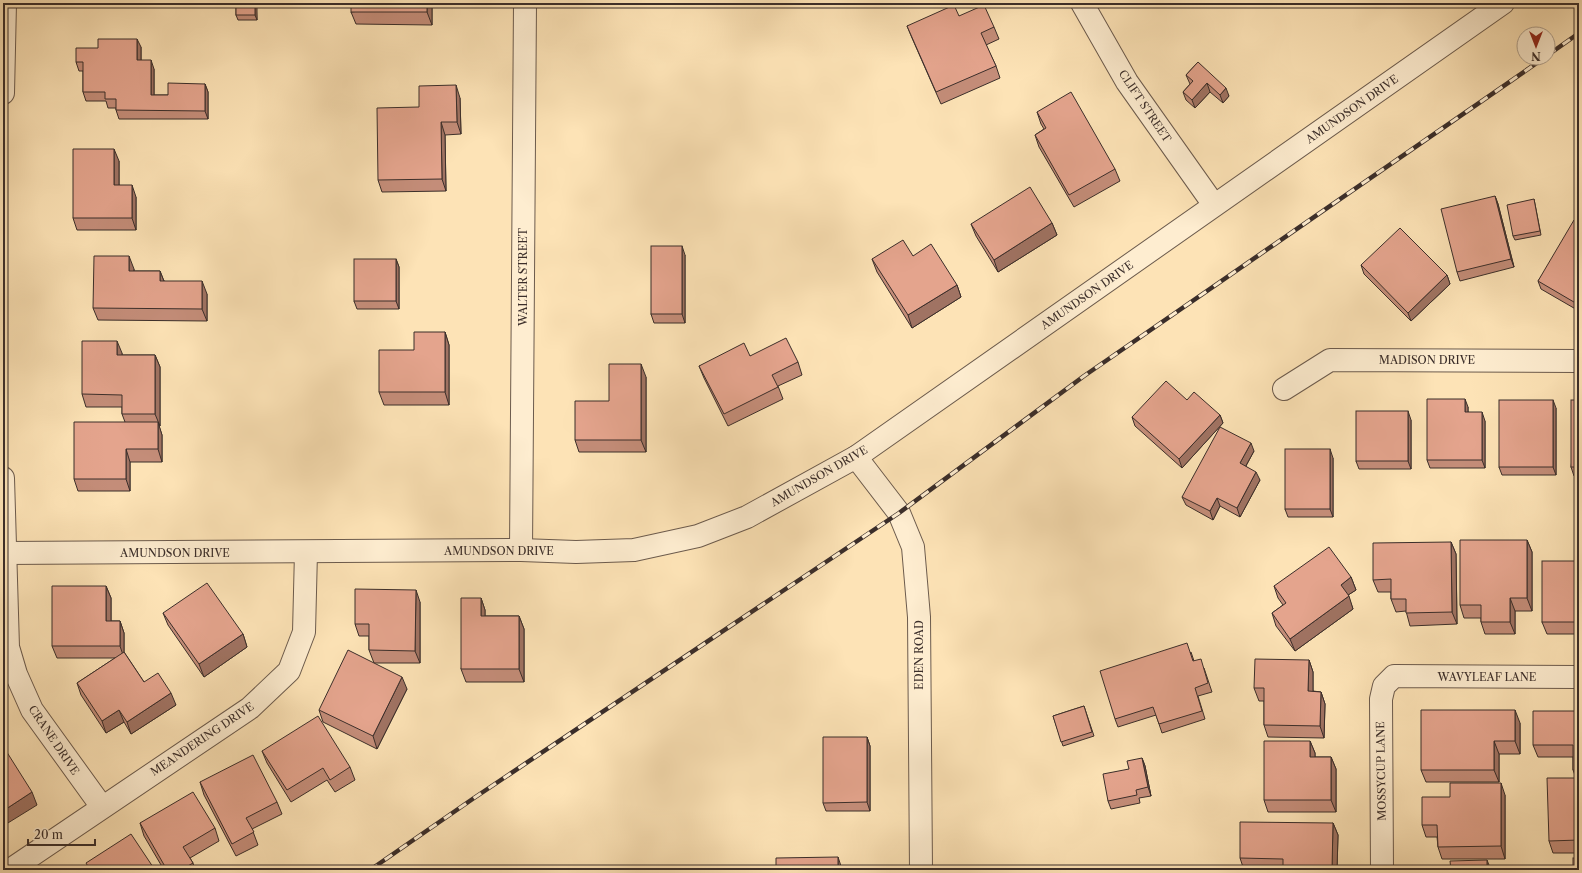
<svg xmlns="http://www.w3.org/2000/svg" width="1582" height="873" font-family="'Libre Caslon Text',serif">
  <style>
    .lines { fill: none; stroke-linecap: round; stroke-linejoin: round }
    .minor-casing { stroke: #6c5b4d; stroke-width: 24 }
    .minor { stroke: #feedd0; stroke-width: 22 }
    .rail-casing { stroke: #3b2e2a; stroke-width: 4.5 }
    .rail { stroke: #feedd0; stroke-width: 3; stroke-dasharray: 9; stroke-linecap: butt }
    .wall { fill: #c48d79; stroke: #3b2e2a }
    .shaded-wall { fill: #a07363; stroke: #3b2e2a }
    .building { fill: #e4a48d; stroke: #3b2e2a }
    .labels { text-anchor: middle; stroke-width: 3; stroke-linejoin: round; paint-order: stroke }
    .street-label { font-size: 11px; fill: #3b2e2a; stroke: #feedd0 }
  </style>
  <rect width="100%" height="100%" fill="#fde3b6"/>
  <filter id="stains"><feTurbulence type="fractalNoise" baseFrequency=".005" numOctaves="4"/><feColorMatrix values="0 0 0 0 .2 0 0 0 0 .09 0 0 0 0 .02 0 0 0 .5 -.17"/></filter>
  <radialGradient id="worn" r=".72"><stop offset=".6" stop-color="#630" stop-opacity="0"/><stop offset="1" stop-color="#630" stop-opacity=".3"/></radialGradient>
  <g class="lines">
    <defs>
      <g id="minor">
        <path d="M1082,3L1127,82L1214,205"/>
        <path d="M3,93L5,3"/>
        <path d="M1284,389L1330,360L1579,361"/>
        <path d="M856,457L899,513L913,547L919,617L921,870"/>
        <path d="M3,478L8,647L16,674L32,710L102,807"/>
        <path d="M521,550L525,3"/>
        <path d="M3,553L521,550L576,552L634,550L698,536L747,517L856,457L1503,3"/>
        <path d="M10,870L250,708L289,671L304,632L306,552"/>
        <path d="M1382,870L1381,699L1384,686L1394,676L1579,677"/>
      </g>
    </defs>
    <use href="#minor" class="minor-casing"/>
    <use href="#minor" class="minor"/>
    <defs>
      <g id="rail">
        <path d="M1548,55L1579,33"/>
        <path d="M370,870L474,798L899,513L1084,376L1544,58"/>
      </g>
    </defs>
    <use href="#rail" class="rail-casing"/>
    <use href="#rail" class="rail"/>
  </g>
  <g class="wall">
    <rect x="99" y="3" width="62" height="1"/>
    <path d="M236,3H256L257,20H238L236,15Z"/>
    <path d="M432,3V25L356,24L351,12Z"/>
    <path d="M959,16L994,27L999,39L986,45L996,66L1000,78L941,104L912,38L907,26Z"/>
    <path d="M141,47V60L154,69V95H168L205,84L208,92V119H119L116,110V108H108L106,101H86L83,92V71H79L76,62Z"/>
    <path d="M1198,62L1229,96L1223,103L1210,92L1195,108L1186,100L1183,92L1190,84L1186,75Z"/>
    <path d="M460,98L461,134L445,135L446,191L382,192L378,180Z"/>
    <path d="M1037,112L1115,169L1120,181L1074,207L1039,147L1035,135L1044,129L1041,124Z"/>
    <path d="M119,161V185L136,197V230H77L73,218Z"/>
    <path d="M1495,196L1498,204L1514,267L1460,281L1457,272Z"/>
    <path d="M1534,199L1535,204L1541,235L1515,240L1513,236Z"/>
    <path d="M1052,223L1057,235L998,272L976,236L971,224Z"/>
    <path d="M1579,223V311L1541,289L1538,281Z"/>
    <path d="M685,255V323H654L651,314Z"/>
    <path d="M913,256L957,285L961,297L912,328L877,272L872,259Z"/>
    <path d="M396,259L399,267V309H357L354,301Z"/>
    <path d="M1361,265L1447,275L1450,284L1411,321L1364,274Z"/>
    <path d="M134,269V271H160L164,281L207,294V321L98,320L93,308Z"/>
    <path d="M445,332L449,345V405H384L379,392L414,350Z"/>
    <path d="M122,353V355H155L160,367V426H159L162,435V462H130V491H78L74,479L125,422L122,414V407H86L82,394Z"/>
    <path d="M750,356L798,362L802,375L778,386L783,399L728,426L704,378L699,366Z"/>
    <path d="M646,377V452H579L575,440L609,401Z"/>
    <path d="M1187,400L1220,415L1223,423L1182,468L1135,426L1132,417Z"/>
    <path d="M1579,400V476H1574L1571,467Z"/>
    <path d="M1468,407V412L1485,421V468H1430L1427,460Z"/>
    <path d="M1556,408V475H1502L1499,467Z"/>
    <path d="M1411,420V469H1359L1356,461Z"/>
    <path d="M1254,451L1246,466L1260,480L1240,517L1220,506L1213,520L1186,505L1182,497Z"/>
    <path d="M1333,458V517H1288L1285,509Z"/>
    <path d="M1527,540L1532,552V611H1515V634H1485L1481,622V618H1464L1460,605Z"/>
    <path d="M1451,542L1456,554L1457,624L1410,626L1406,611L1396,612L1391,599V592H1378L1373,580Z"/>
    <path d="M1579,561V634H1547L1542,622Z"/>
    <path d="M1351,577L1356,590L1348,595L1353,609L1295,651L1276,626L1272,613L1283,605L1278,598L1274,586Z"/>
    <path d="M106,586L111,598V621H120L124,633V652L144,682L176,705L131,734L124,722L106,733L81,695L77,683L115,658H57L52,646Z"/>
    <path d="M481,598L485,610V616H519L524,629V682H466L461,669Z"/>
    <path d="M420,602V663H374L369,650V636H359L355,624Z"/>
    <path d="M163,613L243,634L247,647L204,677L168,625Z"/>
    <path d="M1191,652L1194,661L1204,668L1212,692L1198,696L1205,719L1162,733L1156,715L1118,727L1115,719Z"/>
    <path d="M1309,660L1313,672V691L1321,692L1325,704L1324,738L1268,737L1264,725V701H1259L1254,688Z"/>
    <path d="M407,689L377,749L323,722L319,710Z"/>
    <path d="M1084,706L1094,736L1063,746L1053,716Z"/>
    <path d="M1579,711V853H1553L1549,841L1576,778L1573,770V757H1538L1533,745Z"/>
    <path d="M1520,723V754H1499V782H1426L1421,770Z"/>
    <path d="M867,737L870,746V811H826L823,803Z"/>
    <path d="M1310,741L1315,753V757H1331L1336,769V812H1268L1264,800Z"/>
    <path d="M262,751L350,767L355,780L335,792L327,780L291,802L267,763Z"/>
    <path d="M1142,758L1145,766L1151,796L1139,798L1140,803L1111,809L1108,801L1129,769Z"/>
    <path d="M200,782L277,802L282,814L252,829L258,845L236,856L204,795Z"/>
    <path d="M1505,795V859H1442L1438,847L1437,837H1426L1422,825L1450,797Z"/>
    <path d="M140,823L215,828L219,841L190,858L193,863L195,870H164L144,836Z"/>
    <path d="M1333,823L1338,835L1337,870H1244L1240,858Z"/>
  </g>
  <g class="shaded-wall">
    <path d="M255,3H256L257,4V20L255,15Z"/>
    <path d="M427,3H432V25L427,12Z"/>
    <path d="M137,39L141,47V68L137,60Z"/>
    <path d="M151,60L154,69V104L151,95Z"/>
    <path d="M1207,83L1210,92L1195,108L1192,100Z"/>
    <path d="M205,84L208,92V119L205,111Z"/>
    <path d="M456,85L460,98L461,134L457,122Z"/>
    <path d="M1226,88L1229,96L1223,103L1220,95Z"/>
    <path d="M441,122L445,135L446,191L442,179Z"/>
    <path d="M114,149L119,161V197L114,185Z"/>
    <path d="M132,185L136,197V230L132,218Z"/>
    <path d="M1495,196L1498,204L1514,267L1511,259Z"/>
    <path d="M1052,223L1057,235L998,272L994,260Z"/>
    <path d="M682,246L685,255V323L682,314Z"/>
    <path d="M129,256L134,269L133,283L129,271Z"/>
    <path d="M396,259L399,267V309L396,301Z"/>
    <path d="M160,271L165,284L160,281Z"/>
    <path d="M1447,275L1450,284L1411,321L1408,313Z"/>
    <path d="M202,281L207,294V321L202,309Z"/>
    <path d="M957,285L961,297L912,328L908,315Z"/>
    <path d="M445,332L449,345V405L445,392Z"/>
    <path d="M117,341L122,353V367L117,355Z"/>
    <path d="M155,355L160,367V426L155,414Z"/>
    <path d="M641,364L646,377V452L641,440Z"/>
    <path d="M1465,399L1468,407V421L1465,412Z"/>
    <path d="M1553,400L1556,408V475L1553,467Z"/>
    <path d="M1408,411L1411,420V469L1408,461Z"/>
    <path d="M1482,412L1485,421V468L1482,460Z"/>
    <path d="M1220,415L1223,423L1182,468L1179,459Z"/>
    <path d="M158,422L162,435V462L158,449Z"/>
    <path d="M1251,443L1254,451L1243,471L1240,463Z"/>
    <path d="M126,449L130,462V491L126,479Z"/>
    <path d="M1330,449L1333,458V517L1330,509Z"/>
    <path d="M1256,472L1260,480L1240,517L1237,508Z"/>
    <path d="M1217,498L1220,506L1213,520L1210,511Z"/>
    <path d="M1527,540L1532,552V611L1527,598Z"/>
    <path d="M1451,542L1456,554L1457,624L1452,612Z"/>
    <path d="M1351,577L1356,590L1345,597L1341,585Z"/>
    <path d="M106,586L111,598V633L106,621Z"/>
    <path d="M416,590L420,602V663L415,651Z"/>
    <path d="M1349,596L1353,609L1295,651L1290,639Z"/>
    <path d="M481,598L485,610V629L481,616Z"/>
    <path d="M1510,598L1515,611V634L1510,622Z"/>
    <path d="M519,616L524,629V682L519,669Z"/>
    <path d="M120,621L124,633V658L120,646Z"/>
    <path d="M243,634L247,647L204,677L199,664Z"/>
    <path d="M1309,660L1313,672V704L1308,691Z"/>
    <path d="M402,677L407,689L377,749L373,736Z"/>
    <path d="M1321,692L1325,704L1324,738L1320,726Z"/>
    <path d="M171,693L176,705L131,734L127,722Z"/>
    <path d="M119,710L124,722L106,733L102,721Z"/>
    <path d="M1515,710L1520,723V754L1515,741Z"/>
    <path d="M867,737L870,746V811L867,802Z"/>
    <path d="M1310,741L1315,753V769L1310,757Z"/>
    <path d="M1494,741L1499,754V782L1494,770Z"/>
    <path d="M1331,757L1336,769V812L1331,800Z"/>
    <path d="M1142,758L1145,766L1151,796L1148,787Z"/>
    <path d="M1501,783L1505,795V859L1501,846Z"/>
    <path d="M32,792L37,805L3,826V811Z"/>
    <path d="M1333,823L1338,835L1337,870H1332Z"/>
    <path d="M838,857L841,866V870H838Z"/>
    <path d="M1487,860L1491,870H1487Z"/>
  </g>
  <g class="building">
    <rect x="236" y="3" width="19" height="12"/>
    <rect x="351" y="3" width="76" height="9"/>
    <path d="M954,5L959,16L984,5L994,27L981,33L996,66L936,92L907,26Z"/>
    <path d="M98,39H137V60H151V95H168V83L205,84V111L116,110V99H105V92H83V62H76V48H98Z"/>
    <path d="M1198,62L1226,88L1220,95L1207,83L1192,100L1183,92L1193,81L1186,75Z"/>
    <path d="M456,85L457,122H441L442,179L378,180L377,108L419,107V86Z"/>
    <path d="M1071,92L1115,169L1069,195L1035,135L1046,128L1037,112Z"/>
    <path d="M73,149H114V185H132V218H73Z"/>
    <path d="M1030,187L1052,223L994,260L971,224Z"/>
    <path d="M1495,196L1511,259L1457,272L1441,209Z"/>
    <path d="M1534,199L1540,231L1513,236L1507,205Z"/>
    <path d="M1574,220L1579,223V305L1538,281Z"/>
    <path d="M1400,228L1447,275L1408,313L1361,265Z"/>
    <path d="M903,240L913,256L931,244L957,285L908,315L872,259Z"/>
    <rect x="651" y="246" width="31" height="68"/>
    <path d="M94,256H129V271H160V281H202V309L93,308Z"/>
    <rect x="354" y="259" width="42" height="42"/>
    <path d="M414,332H445V392H379V350H414Z"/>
    <path d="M786,338L798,362L772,375L778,387L724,414L699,366L744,343L750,356Z"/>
    <path d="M82,341H117V355H155V414H122V395L82,394Z"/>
    <path d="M609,364H641V440H575V401H609Z"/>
    <path d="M1166,381L1187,400L1194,392L1220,415L1179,459L1132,417Z"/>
    <path d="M1427,399H1465V412H1482V460H1427Z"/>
    <rect x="1499" y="400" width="54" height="67"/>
    <rect x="1571" y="400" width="8" height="67"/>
    <rect x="1356" y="411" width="52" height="50"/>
    <path d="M74,422H158V449H126V479H74Z"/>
    <path d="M1220,427L1251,443L1240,463L1256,472L1237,508L1217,498L1210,511L1182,497Z"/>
    <rect x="1285" y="449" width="45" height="60"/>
    <path d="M1460,540H1527V598H1510V622H1481V605H1460Z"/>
    <path d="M1451,542L1452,612L1406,613V599H1391V579L1373,580V543Z"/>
    <path d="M1329,547L1351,577L1341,585L1349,596L1290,639L1272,613L1286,603L1274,586Z"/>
    <rect x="1542" y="561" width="37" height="61"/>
    <path d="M207,583L243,634L199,664L163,613Z"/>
    <path d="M52,586H106V621H120V646H52Z"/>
    <path d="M355,589L416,590L415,651L369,650V624H355Z"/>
    <path d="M461,598H481V616H519V669H461Z"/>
    <path d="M1187,643L1193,661L1201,659L1208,683L1195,688L1202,711L1159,724L1153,707L1115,719L1100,671Z"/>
    <path d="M348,650L402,677L373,736L319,710Z"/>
    <path d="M124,652L144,682L158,673L171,693L127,722L119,710L102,721L77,683Z"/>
    <path d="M1255,659L1309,660L1308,691L1321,692L1320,726L1264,725V688H1254Z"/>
    <path d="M1084,706L1092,732L1061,742L1053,716Z"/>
    <path d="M1421,710H1515V741H1494V770H1421Z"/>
    <path d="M1533,711H1579V770H1573V745H1533Z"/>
    <path d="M318,716L350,767L330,780L323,768L287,790L262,751Z"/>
    <path d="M823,737H867V802L823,803Z"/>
    <path d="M1264,741H1310V757H1331V800H1264Z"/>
    <path d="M3,746L32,792L3,811Z"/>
    <path d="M253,755L277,802L246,818L254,832L232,844L200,782Z"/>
    <path d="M1142,758L1148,787L1136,790L1137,795L1108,801L1103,774L1129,769L1127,761Z"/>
    <path d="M1547,778H1579V840L1549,841Z"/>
    <path d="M1450,783H1501V846L1438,847L1437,825H1422V797H1450Z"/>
    <path d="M193,792L215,828L183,847L193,863L181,870H167L140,823Z"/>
    <path d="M1240,822L1333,823L1332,870H1283V859L1240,858Z"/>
    <path d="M131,834L155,870H90L86,863Z"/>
    <path d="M838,857V870H776V858Z"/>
    <rect x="1573" y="858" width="6" height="12"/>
    <path d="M1487,860V870H1451L1450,861Z"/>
  </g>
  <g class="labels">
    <g class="street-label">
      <text transform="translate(1145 106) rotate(56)" y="4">CLIFT STREET</text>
      <text transform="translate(1352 109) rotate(-35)" y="4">AMUNDSON DRIVE</text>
      <text transform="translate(523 277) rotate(-90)" y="4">WALTER STREET</text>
      <text transform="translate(1087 295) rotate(-35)" y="4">AMUNDSON DRIVE</text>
      <text x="1427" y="364">MADISON DRIVE</text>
      <text transform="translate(819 476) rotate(-30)" y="4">AMUNDSON DRIVE</text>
      <text x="499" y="555">AMUNDSON DRIVE</text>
      <text x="175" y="557">AMUNDSON DRIVE</text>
      <text transform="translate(919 655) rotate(-90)" y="4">EDEN ROAD</text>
      <text x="1487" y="681">WAVYLEAF LANE</text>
      <text transform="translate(202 739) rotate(-34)" y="4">MEANDERING DRIVE</text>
      <text transform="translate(54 740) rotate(56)" y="4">CRANE DRIVE</text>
      <text transform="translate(1381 771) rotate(-91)" y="4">MOSSYCUP LANE</text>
    </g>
  </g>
  <rect width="1582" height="873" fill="none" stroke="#fde3b6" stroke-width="16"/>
  <rect x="4" y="4" width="1574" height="865" fill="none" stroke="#3b2e2a" stroke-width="2"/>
  <rect x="8" y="8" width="1566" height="857" fill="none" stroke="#3b2e2a"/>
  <g transform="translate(1536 46) rotate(180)"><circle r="19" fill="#feedd0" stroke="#b0a18e"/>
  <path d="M0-3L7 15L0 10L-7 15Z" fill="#8f2418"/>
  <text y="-6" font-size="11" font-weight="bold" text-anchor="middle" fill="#3b2e2a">N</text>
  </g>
  <path d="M28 839v6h67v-6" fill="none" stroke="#3b2e2a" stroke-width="2"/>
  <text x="34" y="839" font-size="12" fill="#3b2e2a" stroke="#feedd0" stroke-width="3" paint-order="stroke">20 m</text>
  <rect width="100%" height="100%" filter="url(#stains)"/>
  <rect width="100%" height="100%" fill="url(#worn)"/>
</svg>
